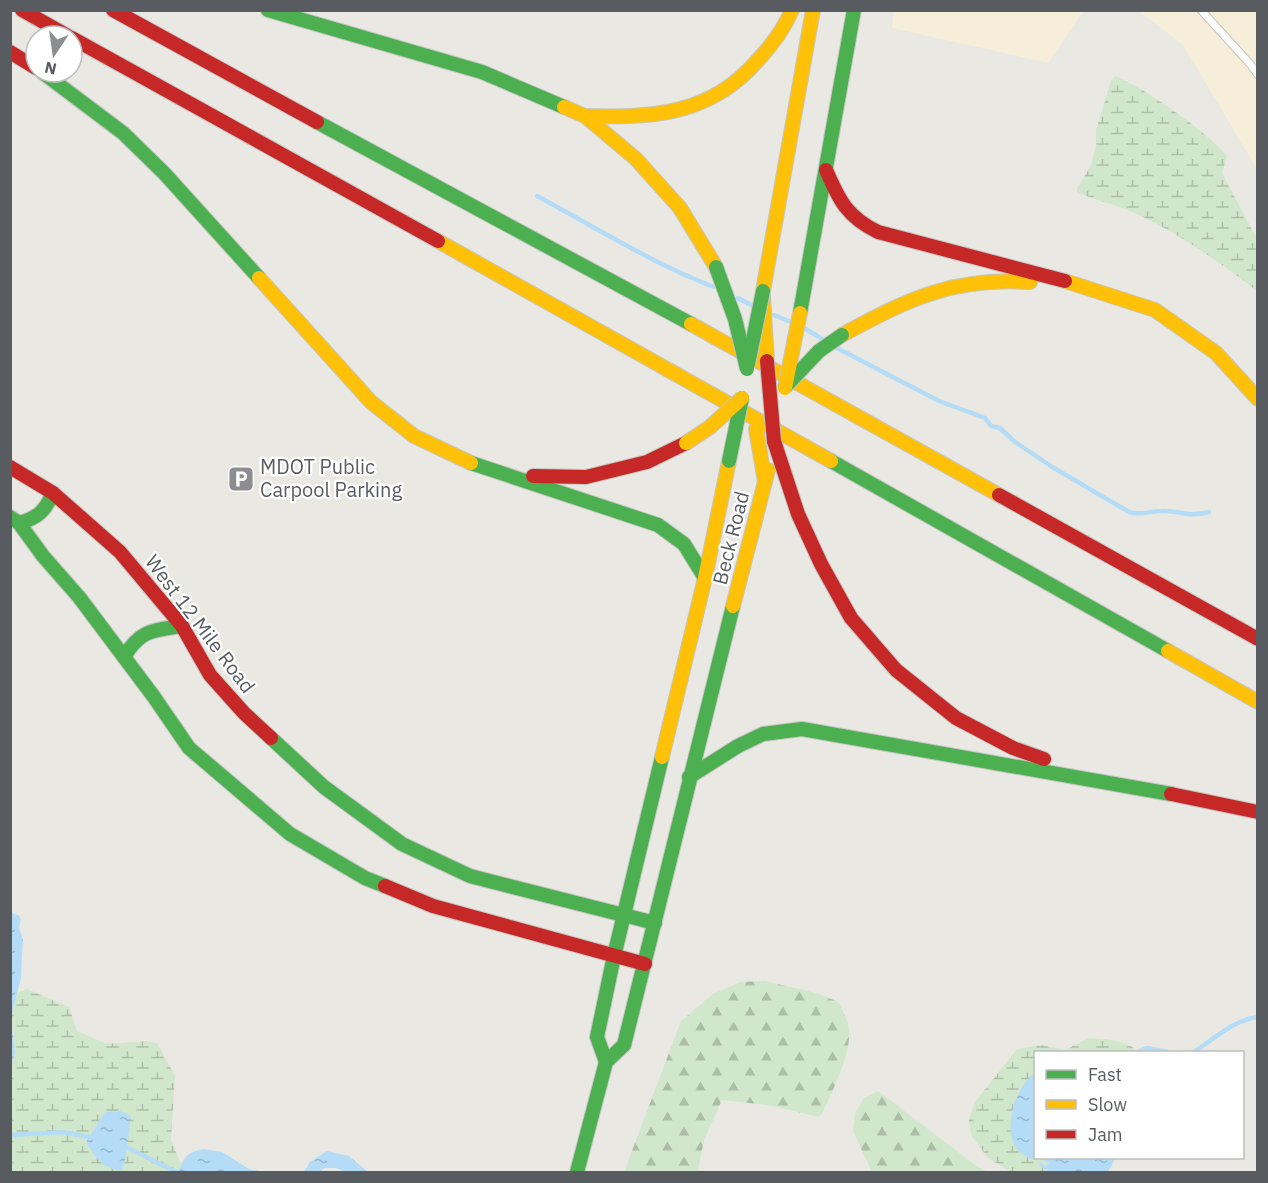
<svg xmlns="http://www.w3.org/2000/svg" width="1268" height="1183" font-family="'IBM Plex Sans',sans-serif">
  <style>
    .commercial { fill: #f6eed9 }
    .forest { fill: url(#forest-firs) }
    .wetland { fill: url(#wetland-marsh); fill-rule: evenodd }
    .water { fill: url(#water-ripples) }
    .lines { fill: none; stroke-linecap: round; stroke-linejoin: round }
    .stream { stroke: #b4dcf6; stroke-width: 4.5 }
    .lane-casing { stroke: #c7c7c6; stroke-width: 9 }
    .fast-casing { stroke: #c5c6c4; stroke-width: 16 }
    .slow-casing { stroke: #c5c6c4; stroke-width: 16 }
    .jam-casing { stroke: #c5c6c4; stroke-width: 16 }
    .lane { stroke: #fcfcfb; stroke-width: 7 }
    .fast { stroke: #4caf50; stroke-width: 14 }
    .slow { stroke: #ffc107; stroke-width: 14 }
    .jam { stroke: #c62828; stroke-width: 14 }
    .fast-bridge-casing { stroke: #c5c6c4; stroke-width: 16; stroke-linecap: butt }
    .slow-bridge-casing { stroke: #c5c6c4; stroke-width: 16; stroke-linecap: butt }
    .jam-bridge-casing { stroke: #c5c6c4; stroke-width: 16; stroke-linecap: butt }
    .fast-bridge { stroke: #4caf50; stroke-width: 14 }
    .slow-bridge { stroke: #ffc107; stroke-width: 14 }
    .jam-bridge { stroke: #c62828; stroke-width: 14 }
    .labels { text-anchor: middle; stroke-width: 4.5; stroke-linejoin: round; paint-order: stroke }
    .poi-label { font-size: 20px; fill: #585c61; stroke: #fff; text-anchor: start }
    .street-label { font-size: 20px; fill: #585c61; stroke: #fff }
  </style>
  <defs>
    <pattern id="forest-firs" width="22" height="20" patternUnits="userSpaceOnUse" patternTransform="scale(1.5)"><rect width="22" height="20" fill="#d0e7cb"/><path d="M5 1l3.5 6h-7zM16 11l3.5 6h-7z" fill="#acbea8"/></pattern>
    <pattern id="wetland-marsh" width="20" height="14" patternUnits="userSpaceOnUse" patternTransform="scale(1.5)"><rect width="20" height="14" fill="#d0e7cb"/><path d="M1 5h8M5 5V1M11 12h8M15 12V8" fill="none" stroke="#acbea8"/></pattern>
    <pattern id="water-ripples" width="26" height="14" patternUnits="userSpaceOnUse" patternTransform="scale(1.5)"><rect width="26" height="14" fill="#b4dcf6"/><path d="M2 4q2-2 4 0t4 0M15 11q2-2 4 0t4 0" fill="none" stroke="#95b6cb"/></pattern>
  </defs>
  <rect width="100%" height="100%" fill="#eae8e2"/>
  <g class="commercial">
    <path d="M894,11V10L1083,11L1049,63L892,28Z"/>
    <path d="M1139,11H1257V169L1183,45Z"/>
  </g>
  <g class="forest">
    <path d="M765,981L816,993L839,1002C842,1009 846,1017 848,1024C855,1047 832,1092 822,1114L818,1117L774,1106L722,1100L704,1140L698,1170L701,1172H624L681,1021L713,994L740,982Z"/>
    <path d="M878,1091L978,1167L989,1172H872L853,1131L855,1113L864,1098Z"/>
  </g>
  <g class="wetland">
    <path d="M1115,76C1140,85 1212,135 1227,156L1222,173L1257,239V291C1217,260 1173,229 1125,209C1109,203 1092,199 1077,192V189L1091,165L1096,146V130L1111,81Z"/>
    <path d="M27,989L69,1007L77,1031L107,1044L146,1041L157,1043L175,1076L171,1140L181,1164L179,1172H11L10,1064L15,1052L11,1017L16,994ZM105,1112L130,1116L126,1156L122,1171L86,1142Z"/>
    <path d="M1089,1038C1107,1039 1126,1040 1139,1052H1036L1035,1073L1015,1146L1029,1158H1039L1049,1163L1046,1166L1041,1163L1038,1164L1048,1172H1010L987,1157L971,1135L969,1119L975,1102L1017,1049L1041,1045L1065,1050Z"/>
  </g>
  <g class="water">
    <path d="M12,913L18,915L21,919L19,928L23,940L22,954L21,978L11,1017L15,1053L11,1064L10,914Z"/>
    <path d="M1035,1073L1036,1158L1033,1159C995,1150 1012,1088 1035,1073Z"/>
    <path d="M120,1111L131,1116L126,1156L122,1171C102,1168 96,1159 86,1142L105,1112Z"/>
    <path d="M204,1149L222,1152L249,1169L263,1172H179C182,1158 189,1151 204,1149Z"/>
    <path d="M327,1151L349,1156L368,1172H346L336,1168H324L320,1172H304L310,1162Z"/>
    <path d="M1039,1158H1114L1115,1159L1108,1172H1060L1058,1171L1048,1172L1038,1164L1041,1163L1046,1166L1049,1163Z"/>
  </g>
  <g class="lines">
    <g class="stream">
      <path d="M537,196C595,227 652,263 714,287"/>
      <path d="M738,298L755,307"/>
      <path d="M774,315L793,323"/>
      <path d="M801,326L822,339"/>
      <path d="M837,348L939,401L985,418L991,426L1000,428L1015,442L1054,468L1129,512C1141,516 1149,511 1162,511C1181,510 1188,518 1209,512"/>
      <path d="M1138,1052L1147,1048L1168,1052"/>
      <path d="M1194,1052C1214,1039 1233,1020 1258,1017"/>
      <path d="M10,1135L63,1132L94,1138"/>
      <path d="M122,1146C142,1153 158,1165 178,1172"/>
    </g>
    <defs>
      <path id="lane" d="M1201,10L1251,65L1258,75"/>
      <g id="fast">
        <path d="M268,10L482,72L564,107"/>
        <path d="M42,72L123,133L164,173L259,278"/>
        <path d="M317,122L691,324"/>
        <path d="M800,313L854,10"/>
        <path d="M831,461L1168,651"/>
        <path d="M471,463L658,525L684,544L705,578"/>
        <path d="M10,517L19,523L43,556L79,597L154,697L189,748L290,834L365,878L385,886"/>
        <path d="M19,523C38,518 45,511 53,493"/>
        <path d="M124,657C140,630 153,630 182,626"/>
        <path d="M271,738L324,787L402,844L470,876L655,923"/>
        <path d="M689,777L738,746L763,734L802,729L1171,794"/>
        <path d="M606,1062L597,1037L614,956L662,757"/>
        <path d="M577,1172L606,1062L624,1045L733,606"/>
      </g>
      <g id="slow">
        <path d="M564,107L585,116L636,159L680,208L716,267"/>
        <path d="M585,116C653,118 711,115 758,60C772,45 784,29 792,10"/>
        <path d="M438,241L831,461"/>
        <path d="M259,278L371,402L414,436L471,463"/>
        <path d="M1065,281L1155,310L1216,353L1258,399"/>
        <path d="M763,291L813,10"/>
        <path d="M763,296L767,361"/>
        <path d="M691,324L999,495"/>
        <path d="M842,335C908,299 953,277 1030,282"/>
        <path d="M756,429L765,482"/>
        <path d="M733,606L768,470"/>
        <path d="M1168,651L1258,702"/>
        <path d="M662,757L705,578L729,461"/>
      </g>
      <g id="jam">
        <path d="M22,10L68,36"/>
        <path d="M113,10L317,122"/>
        <path d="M72,38L438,241"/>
        <path d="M10,52L36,68"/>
        <path d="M826,170C839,200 847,217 878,232L1065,281"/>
        <path d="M774,441L798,514L821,564L851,618L896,670L956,718L1013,748L1044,759"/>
        <path d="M10,467L53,493L120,552L182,626L210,675L244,713L271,738"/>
        <path d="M533,476L586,477L647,462L686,443"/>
        <path d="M999,495L1258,639"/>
        <path d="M1171,794L1258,812"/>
        <path d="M385,886L433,906L645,964"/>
      </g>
    </defs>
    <use href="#lane" class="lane-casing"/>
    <use href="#fast" class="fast-casing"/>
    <use href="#slow" class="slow-casing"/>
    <use href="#jam" class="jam-casing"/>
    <use href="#lane" class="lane"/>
    <use href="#fast" class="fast"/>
    <use href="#slow" class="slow"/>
    <use href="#jam" class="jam"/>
    <defs>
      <g id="fast-bridge">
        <path d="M716,267L735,319L747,369"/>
        <path d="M748,364L763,291"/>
        <path d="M785,387L819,351L842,335"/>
        <path d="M729,461L742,398"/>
      </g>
      <g id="slow-bridge">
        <path d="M785,388L800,313"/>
        <path d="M686,443L710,427L742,398"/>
      </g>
      <path id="jam-bridge" d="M767,361L774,441"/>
    </defs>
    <use href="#fast-bridge" class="fast-bridge-casing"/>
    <use href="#slow-bridge" class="slow-bridge-casing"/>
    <use href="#jam-bridge" class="jam-bridge-casing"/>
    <use href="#fast-bridge" class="fast-bridge"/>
    <use href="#slow-bridge" class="slow-bridge"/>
    <use href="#jam-bridge" class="jam-bridge"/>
  </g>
  <defs>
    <symbol id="parking-square" viewBox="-11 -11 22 22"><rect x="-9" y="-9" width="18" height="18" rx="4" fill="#8b8d8e" stroke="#fff"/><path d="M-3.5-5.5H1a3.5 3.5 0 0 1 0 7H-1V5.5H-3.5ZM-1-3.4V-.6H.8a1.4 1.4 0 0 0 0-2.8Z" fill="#fff"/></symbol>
  </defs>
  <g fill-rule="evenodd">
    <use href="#parking-square" x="226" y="464" width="30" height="30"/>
  </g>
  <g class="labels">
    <g class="poi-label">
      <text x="260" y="474">MDOT Public<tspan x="260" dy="23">Carpool Parking</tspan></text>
    </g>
    <g class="street-label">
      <text transform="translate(731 538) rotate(-76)" y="7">Beck Road</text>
      <text transform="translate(200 624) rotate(53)" y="7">West 12 Mile Road</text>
    </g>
  </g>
  <rect width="1268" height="1183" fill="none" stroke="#585c61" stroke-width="24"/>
  <rect x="1034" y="1051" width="210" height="108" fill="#ffffff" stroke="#bcbec0" stroke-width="1.5"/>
  <rect x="1046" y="1070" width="30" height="9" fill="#4caf50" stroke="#bcbec0" stroke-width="1.5"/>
  <text x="1088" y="1081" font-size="18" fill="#585c61">Fast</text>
  <rect x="1046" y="1100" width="30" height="9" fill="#ffc107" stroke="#bcbec0" stroke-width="1.5"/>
  <text x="1088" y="1111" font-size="18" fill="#585c61">Slow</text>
  <rect x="1046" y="1130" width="30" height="9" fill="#c62828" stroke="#bcbec0" stroke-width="1.5"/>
  <text x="1088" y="1141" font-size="18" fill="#585c61">Jam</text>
  <g transform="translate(54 54) rotate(193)"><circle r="28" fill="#ffffff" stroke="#bcbec0" stroke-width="1.5"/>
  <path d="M0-4.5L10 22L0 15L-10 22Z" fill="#8b8d8e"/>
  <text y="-9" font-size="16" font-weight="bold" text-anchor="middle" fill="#585c61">N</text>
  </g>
</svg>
